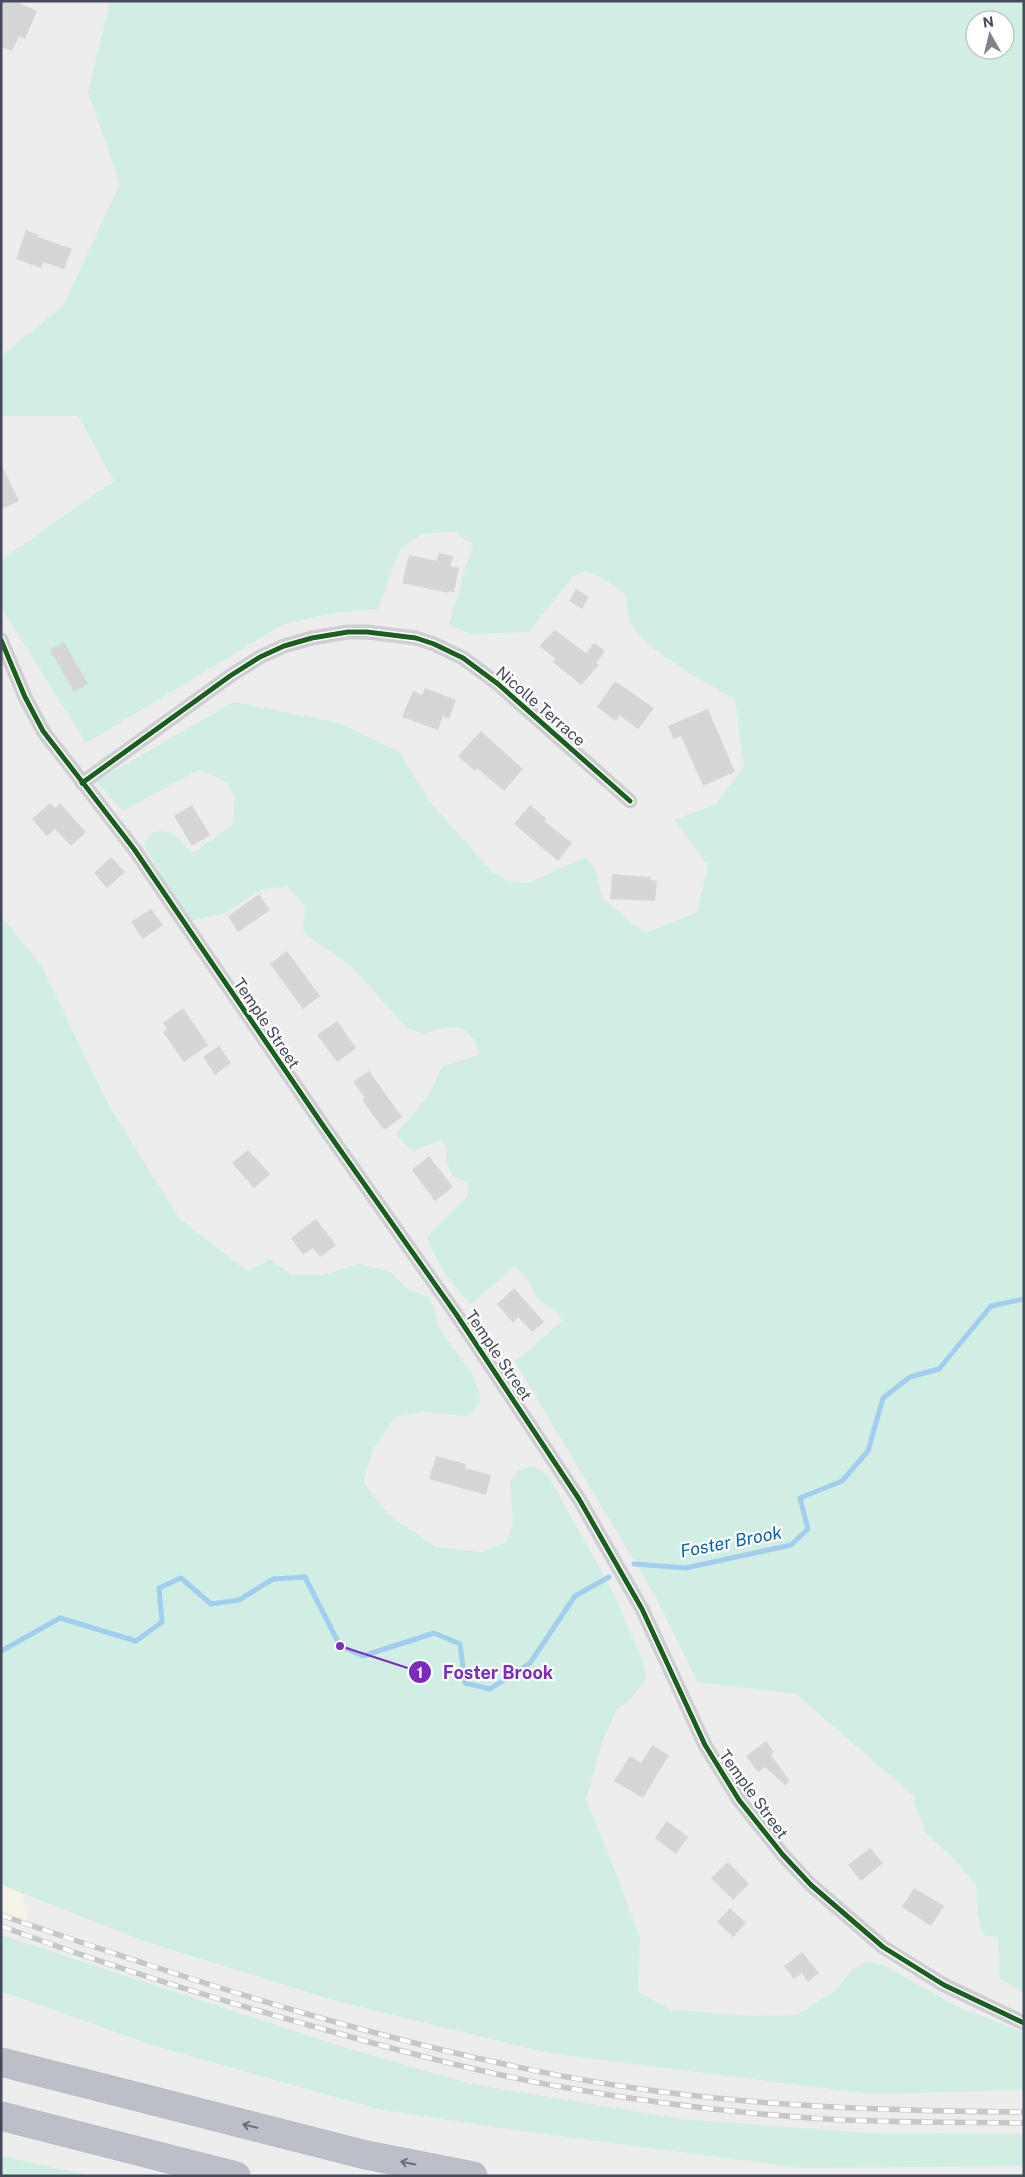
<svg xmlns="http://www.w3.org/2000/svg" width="1025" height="2177" font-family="'Public Sans',sans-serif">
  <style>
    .commercial { fill: #f6f4e8 }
    .green { fill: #d0eee3; fill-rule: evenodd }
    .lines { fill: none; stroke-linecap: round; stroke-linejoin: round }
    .stream { stroke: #a3cdee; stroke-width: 5 }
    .building { fill: #d6d6d9 }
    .highway-casing { stroke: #b2b4bd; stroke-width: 29 }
    .street { stroke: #cecfd3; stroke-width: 15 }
    .highway { stroke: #bcbfc7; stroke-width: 28 }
    .rail-casing { stroke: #c6c7c9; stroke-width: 5.5 }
    .rail { stroke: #fff; stroke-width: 4; stroke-dasharray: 11; stroke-linecap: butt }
    .cycleway-casing { stroke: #fff; stroke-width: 8 }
    .cycleway { stroke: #1b5e20; stroke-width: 5 }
    .oneway { stroke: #686d7b }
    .labels { text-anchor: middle; stroke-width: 4.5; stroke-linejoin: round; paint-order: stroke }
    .street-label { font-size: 16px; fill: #444a5a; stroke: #fff }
    .water-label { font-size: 18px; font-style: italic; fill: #0862a9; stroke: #fff }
    .leader { fill: none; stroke: #7b2cbf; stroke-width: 2 }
    .callout-dot { fill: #7b2cbf; stroke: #fff; stroke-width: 2 }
    .mark-label { font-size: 15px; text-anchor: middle; font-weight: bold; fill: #fff }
    .callout-label { font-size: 18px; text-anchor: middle; font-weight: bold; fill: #7b2cbf; stroke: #fff; stroke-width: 4.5; stroke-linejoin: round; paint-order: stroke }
  </style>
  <rect width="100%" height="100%" fill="#eeeded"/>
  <path class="commercial" d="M1,1784L28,1925L1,1915Z"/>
  <g class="green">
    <path d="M110,1H1024V1993L1000,1979L998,1938L984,1935L978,1916L976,1885L958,1863L927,1834L914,1803L915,1797L796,1694L698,1682L655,1595L515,1362L562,1321L560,1315L536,1296L528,1280L515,1266L471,1304C451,1284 437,1264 427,1237L467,1197L469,1184L453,1176L446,1161L447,1148L442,1140L413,1151L396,1134L429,1095L442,1067L480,1054L473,1038L461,1027L443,1028L424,1034L407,1028L353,968L303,932L305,907L288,886L261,890L225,913L186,922L144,844L153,832C174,828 179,839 193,853L232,825C237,788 235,782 198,770L123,811L96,781L234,702L339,723L399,752L433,806L467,843L491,871L508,881L529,883L586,857L596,872L603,899L644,933L696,913L708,866L674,820L716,804L744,767L735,699C710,685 642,649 632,624C628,616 627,603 625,594L602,578L585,571L572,577L529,632L471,634L449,624L473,544L454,532L423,533L400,549L378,609L332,613L282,625L86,743L1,607V560L114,481L78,416H1V356L63,306L120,184L88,92ZM975,20H1005V50H975Z"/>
    <path d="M1,916L41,965L108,1104L179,1218L248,1272L270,1259L291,1275H323L359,1264L389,1271L407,1289L430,1298L441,1331L473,1375L481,1400L469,1416L423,1412L395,1417L373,1449L363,1482L388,1514L435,1547L482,1552L507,1542L513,1521L510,1482L518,1471L532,1466L547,1474L613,1592L644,1664L646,1678L630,1700L617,1709L603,1740L586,1799L612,1863L640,1938L638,1992L672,2010L753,2016L797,2015L837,1990L851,1971L866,1962L883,1965L960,2008L1024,2032V2090L871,2094L548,2053L333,2000L147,1942L1,1885Z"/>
    <path d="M1,1935L343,2047L471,2084L682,2119L865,2133L1024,2134V2166L802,2168L514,2130L378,2109L152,2045L1,1991Z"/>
    <path d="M1,2156L93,2176H1Z"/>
  </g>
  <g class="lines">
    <g class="stream">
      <path d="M634,1564L686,1568L791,1545L808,1529L800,1498L842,1481L868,1451L883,1398L910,1377L939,1369L991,1306L1024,1299"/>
      <path d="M1,1651L60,1618L136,1641L162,1622L159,1588L181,1578L211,1604L239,1600L273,1579L305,1577L340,1646L363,1656L434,1633L460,1644L465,1683L490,1689L530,1663L575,1596L609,1577"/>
    </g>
  </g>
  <g class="building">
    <path d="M1,1H15L37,11L25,39L19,36L12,51L1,47Z"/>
    <path d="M26,230L39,235L38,237L72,249L64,269L43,262L41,268L16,259Z"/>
    <path d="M1,464L19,501L1,509Z"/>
    <path d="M438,553L453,556L450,566L459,568L454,592L449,591L448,593L402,583L409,555L437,561Z"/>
    <path d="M576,589L589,597L582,609L569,601Z"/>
    <path d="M555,630L586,653L594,643L605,651L596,663L599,665L581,685L553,662L556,659L539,646Z"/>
    <path d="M64,642L88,684L74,692L50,650Z"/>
    <path d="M615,681L654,708L638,729L619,715L616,721L597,707Z"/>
    <path d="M425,688L456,700L449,719L443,716L438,730L402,717L413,691L422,695Z"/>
    <path d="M708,709L735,772L703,786L681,736L674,739L668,726Z"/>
    <path d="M481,731L523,769L504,791L477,768L475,771L458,756Z"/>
    <path d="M50,803L55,808L60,803L86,832L71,846L55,829L47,836L32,819Z"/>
    <path d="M192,805L210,835L192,846L174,816Z"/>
    <path d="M530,805L546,818L544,821L572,843L558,861L514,824Z"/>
    <path d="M111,857L125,872L107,888L94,873Z"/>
    <path d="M612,874L651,877L650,880L657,881L655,901L610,899Z"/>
    <path d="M259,894L270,910L238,932L228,916Z"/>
    <path d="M151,909L163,925L143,939L131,922Z"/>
    <path d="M287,951L320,996L303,1009L270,964Z"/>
    <path d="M183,1008L208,1045L184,1062L163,1032L167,1029L163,1023Z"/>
    <path d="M337,1021L356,1048L337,1062L317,1035Z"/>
    <path d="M219,1046L231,1063L215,1075L203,1057Z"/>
    <path d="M369,1071L402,1117L384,1130L362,1100L365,1098L353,1082Z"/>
    <path d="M248,1150L270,1174L254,1188L232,1163Z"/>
    <path d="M429,1156L453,1187L435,1201L412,1170Z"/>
    <path d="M316,1219L336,1245L320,1257L313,1248L303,1255L291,1238Z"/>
    <path d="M514,1288L544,1322L532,1332L518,1317L513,1323L497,1304Z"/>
    <path d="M436,1456L466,1464L465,1468L491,1475L486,1495L429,1479Z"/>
    <path d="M766,1741L774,1752L771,1755L790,1781L785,1785L765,1767L758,1772L746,1756Z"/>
    <path d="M652,1745L669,1755L643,1798L614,1781L630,1756L641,1763Z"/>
    <path d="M667,1821L688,1837L676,1854L655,1838Z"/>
    <path d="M870,1848L883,1863L861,1881L848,1865Z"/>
    <path d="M728,1862L749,1884L733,1900L711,1878Z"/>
    <path d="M914,1888L944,1906L931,1926L902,1907Z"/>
    <path d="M730,1908L746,1923L733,1937L717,1922Z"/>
    <path d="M802,1952L819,1973L808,1982L802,1973L794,1979L784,1966Z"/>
  </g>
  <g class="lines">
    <defs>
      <g id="highway">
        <path d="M1,2062L366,2155L473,2176"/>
        <path d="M1,2116L236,2176"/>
      </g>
    </defs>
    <use href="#highway" class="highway-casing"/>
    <g class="street">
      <path d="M1,640L25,697L43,731L134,849L324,1127L456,1314L579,1499L642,1609L705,1745L739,1800L783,1855L811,1885L883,1947L944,1985L1024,2023"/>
      <path d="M82,783L230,676L260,657L284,646L312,638L348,632H367L416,638L434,644L463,658L498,684L630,801"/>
    </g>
    <use href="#highway" class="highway"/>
    <defs>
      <g id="rail">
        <path d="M1,1915C49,1932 98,1948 146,1964C282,2009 421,2049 562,2076C715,2105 869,2111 1024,2112"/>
        <path d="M1,1926C111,1967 224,2002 337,2033C411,2054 487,2074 562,2087C640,2101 719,2111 797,2117C873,2123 948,2122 1024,2123"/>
      </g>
    </defs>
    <use href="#rail" class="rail-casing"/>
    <use href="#rail" class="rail"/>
    <defs>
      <g id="cycleway">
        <path d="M1,640L25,697L43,731L134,849L324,1127L456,1314L579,1499L642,1609L705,1745L739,1800L783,1855L811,1885L883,1947L944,1985L1024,2023"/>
        <path d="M82,783L230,676L260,657L284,646L312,638L348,632H367L416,638L434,644L463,658L498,684L630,801"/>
      </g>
    </defs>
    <use href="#cycleway" class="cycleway-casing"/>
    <use href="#cycleway" class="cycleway"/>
  </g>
  <defs><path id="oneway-shaft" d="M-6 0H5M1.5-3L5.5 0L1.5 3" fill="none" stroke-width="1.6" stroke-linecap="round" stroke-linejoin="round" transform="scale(1.25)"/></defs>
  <g class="oneway">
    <use href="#oneway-shaft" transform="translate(250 2126) rotate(-166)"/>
    <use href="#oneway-shaft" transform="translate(408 2163) rotate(-169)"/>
  </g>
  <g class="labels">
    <g class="street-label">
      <text transform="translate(541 706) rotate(41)" y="6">Nicolle Terrace</text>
      <text transform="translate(267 1023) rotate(56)" y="6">Temple Street</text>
      <text transform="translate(499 1355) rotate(56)" y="6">Temple Street</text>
      <text transform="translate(754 1794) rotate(54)" y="6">Temple Street</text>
    </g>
    <g class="water-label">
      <text transform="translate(731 1542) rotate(-11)" y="6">Foster Brook</text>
    </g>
  </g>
  <path class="leader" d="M340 1646L420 1672"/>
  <g class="callout-dot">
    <circle cx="340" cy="1646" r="5"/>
    <circle cx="420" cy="1672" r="12"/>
  </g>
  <g class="mark-label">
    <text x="420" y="1678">1</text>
  </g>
  <g class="callout-label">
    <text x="498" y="1679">Foster Brook</text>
  </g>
  <rect width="1025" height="2177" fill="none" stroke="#444a5a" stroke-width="5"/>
  <g transform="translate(990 35) rotate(352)"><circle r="24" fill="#ffffff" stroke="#b4b7bd"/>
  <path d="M0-4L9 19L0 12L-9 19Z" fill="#80838d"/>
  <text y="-8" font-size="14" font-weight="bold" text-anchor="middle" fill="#444a5a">N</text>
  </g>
</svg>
